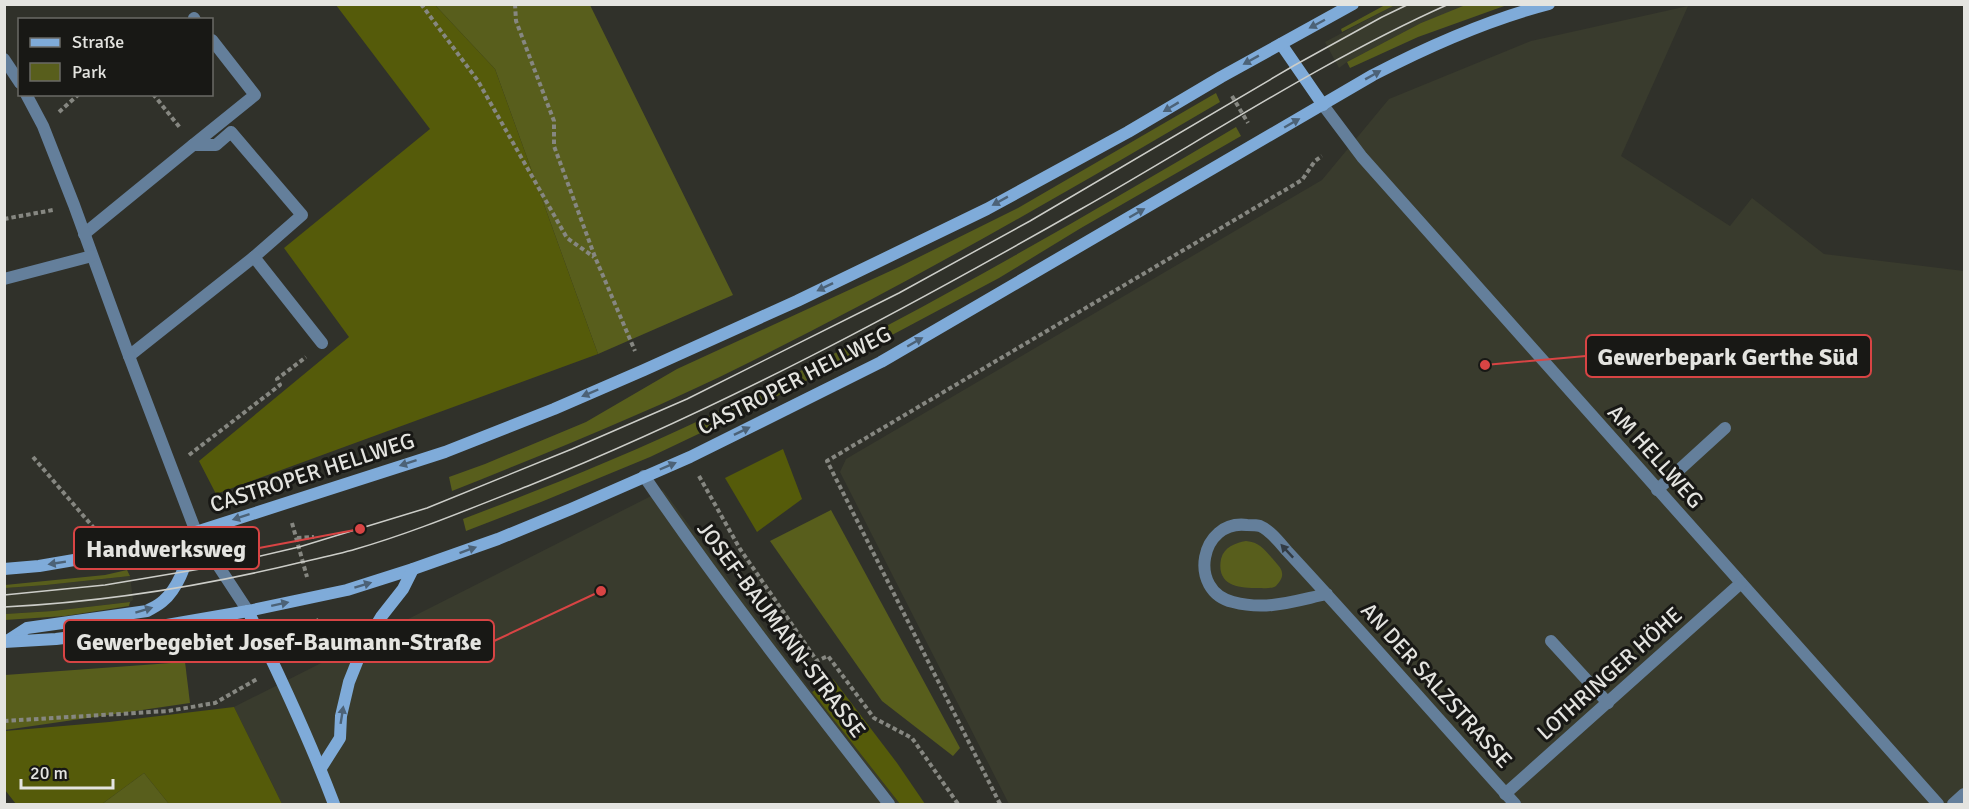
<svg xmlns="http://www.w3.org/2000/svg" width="1969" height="809" font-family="Signika,sans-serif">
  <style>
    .built { fill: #393b2d }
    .green { fill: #585e1c }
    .forest { fill: #555b0a }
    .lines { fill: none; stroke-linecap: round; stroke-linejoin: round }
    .path { stroke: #868781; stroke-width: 4; stroke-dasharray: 4.5 3; stroke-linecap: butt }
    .lane { stroke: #647f9b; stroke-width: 12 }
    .street { stroke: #647f9b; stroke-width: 12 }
    .secondary { stroke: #7fabd9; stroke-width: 12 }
    .tram { stroke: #cccdc8; stroke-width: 1.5 }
    .oneway { fill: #4c6277 }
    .oneway2 { fill: #333c44 }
    .labels { text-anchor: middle; stroke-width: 6; stroke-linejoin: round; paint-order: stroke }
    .street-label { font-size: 22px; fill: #e4e4e0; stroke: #181815 }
    .leader { fill: none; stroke: #d84444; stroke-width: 2 }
    .callout-dot { fill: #d84444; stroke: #181815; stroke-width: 2 }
    .callout { fill: #181815; stroke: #d84444; stroke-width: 2 }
    .callout-label { font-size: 24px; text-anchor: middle; font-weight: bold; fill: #e4e4e0 }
  </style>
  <rect width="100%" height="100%" fill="#30312a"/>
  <g class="built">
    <path d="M1395,5H1468L1421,23L1347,62L1339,68L1325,42Z"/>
    <path d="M1688,6L1621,156L1730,226L1752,198L1824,254L1964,271V804H1009L840,472L846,459L1322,180L1389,99L1531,41Z"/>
    <path d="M663,490L812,692L900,804H282L234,707Z"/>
    <path d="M130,576L133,600L130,602L53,611L5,614V588L46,585Z"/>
  </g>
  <g class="green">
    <path d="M1468,4L1507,5L1418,37L1350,68L1347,62L1421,23Z"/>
    <path d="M435,5H590L733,295L598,354L495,69Z"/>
    <path d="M1385,5H1395L1342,32L1341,29Z"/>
    <path d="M1216,93L1220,102C1065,193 909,283 748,363C652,411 552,451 452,491L449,477L485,464L586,422L677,369L899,267L1018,208Z"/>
    <path d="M1236,127L1241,136L1081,228L999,278L770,400L650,457L541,502L466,531L463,519C547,487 630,454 711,415C891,329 1064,229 1236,127Z"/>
    <path d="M831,510L960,748L953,756L882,701L770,541Z"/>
    <path d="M1246,541C1259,542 1264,549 1272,558C1275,562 1282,568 1282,573C1283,578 1279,583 1276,586C1272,589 1263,588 1258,588C1239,588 1216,586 1221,559C1224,547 1235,543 1246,541Z"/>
    <path d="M127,570L130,576L46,585L5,588V585L105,575Z"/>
    <path d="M130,602L129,606L65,616L5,620V614L53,611Z"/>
    <path d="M185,662L190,703L5,730V675Z"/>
    <path d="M144,773L169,804H102Z"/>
  </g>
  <g class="forest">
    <path d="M336,5H435L495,69L598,354L216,494L199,461L349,337L284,248L430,129Z"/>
    <path d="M783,449L802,499L757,532L725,478Z"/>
    <path d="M833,679L897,763L925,804H900L812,692Z"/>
    <path d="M234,707L282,804H169L144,773L102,804H16L5,790V731L109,722Z"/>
  </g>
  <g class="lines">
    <g class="path">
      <path d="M421,4L478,81L567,238L594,257"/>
      <path d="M515,4L516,21L554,121V146L595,257L635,351"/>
      <path d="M153,94L181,129"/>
      <path d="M1232,96L1248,123"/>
      <path d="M59,112L79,94"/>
      <path d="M4,219L53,210"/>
      <path d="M189,455L280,385L277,379L306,357"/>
      <path d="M33,457L99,534"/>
      <path d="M699,476L740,549L817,661L828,656L874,718L912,738L958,804"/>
      <path d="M292,523L307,577"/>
      <path d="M297,538L314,537"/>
      <path d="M316,619L329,639L343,642"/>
      <path d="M293,659L329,639"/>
      <path d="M4,721L168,711L215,703L257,679"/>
      <path d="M1000,804L827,461L1302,180L1315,161L1322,156"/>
    </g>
    <g class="lane">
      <path d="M194,18L195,20"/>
      <path d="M193,145L255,95L212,40"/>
      <path d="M84,234L193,145H216L231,132L302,215L254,257"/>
      <path d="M129,356L254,257L322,343"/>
      <path d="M644,476C721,589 806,697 889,804"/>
      <path d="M1657,490L1725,428"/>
      <path d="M1551,641L1608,703"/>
      <path d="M1953,804L1964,794"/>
    </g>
    <g class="street">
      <path d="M4,59L20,83"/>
      <path d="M26,94L43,126L74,205L129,356L196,532L248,611"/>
      <path d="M1323,105L1362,157L1938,804"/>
      <path d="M4,279L92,256"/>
      <path d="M1327,594C1294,601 1267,611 1233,602C1187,591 1200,519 1247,525C1251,525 1257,525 1260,526C1270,530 1280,543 1287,551C1364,634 1439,720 1515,804"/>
      <path d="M1505,794L1741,583"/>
    </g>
    <g class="secondary">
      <path d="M1281,44L1323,105"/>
      <path d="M4,569L39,566L115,553L196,532L445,452L554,409L644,370L797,301L987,209L1128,132L1221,77L1353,4"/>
      <path d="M248,611C279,674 309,738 334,804"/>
      <path d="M7,641L27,628L147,611C152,608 159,605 163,601C182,585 188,554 196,532"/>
      <path d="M4,642L56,639L167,625L248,611L347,590L413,569L498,539L571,509L690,457L881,362L1373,75C1429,46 1487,20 1549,4"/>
      <path d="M321,768L340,738L341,716L349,682L363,647L381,617L403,589L413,569"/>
    </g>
    <g class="tram">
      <path d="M4,595L105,585L218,566L299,547L427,508L572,449L687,399L899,293L1030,221L1295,65L1382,17L1409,4"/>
      <path d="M4,607C105,602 204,586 302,562C320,558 339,554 356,549C415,532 471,508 528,486C720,409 902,311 1081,209C1203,140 1321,61 1449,4"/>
    </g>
  </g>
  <defs><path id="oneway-solid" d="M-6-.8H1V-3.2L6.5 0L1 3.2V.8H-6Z" transform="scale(1.5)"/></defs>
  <g class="oneway">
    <use href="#oneway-solid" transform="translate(1317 24) rotate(152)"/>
    <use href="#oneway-solid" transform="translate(1251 60) rotate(151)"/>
    <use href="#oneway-solid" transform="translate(1373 75) rotate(-29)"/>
    <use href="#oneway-solid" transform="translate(1171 107) rotate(149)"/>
    <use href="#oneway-solid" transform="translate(1292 123) rotate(-30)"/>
    <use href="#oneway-solid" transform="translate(1000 201) rotate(151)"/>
    <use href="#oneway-solid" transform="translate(1137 213) rotate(-30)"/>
    <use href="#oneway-solid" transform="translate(825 287) rotate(154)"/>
    <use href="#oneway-solid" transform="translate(915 342) rotate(-30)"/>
    <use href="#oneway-solid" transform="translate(590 393) rotate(157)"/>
    <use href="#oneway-solid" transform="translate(742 431) rotate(-26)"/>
    <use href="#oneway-solid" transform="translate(408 463) rotate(162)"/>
    <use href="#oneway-solid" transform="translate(668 466) rotate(-23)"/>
    <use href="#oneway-solid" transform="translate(241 517) rotate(162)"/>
    <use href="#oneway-solid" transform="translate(468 550) rotate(-20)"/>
    <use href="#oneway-solid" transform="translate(57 563) rotate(171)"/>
    <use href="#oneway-solid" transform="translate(363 585) rotate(-17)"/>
    <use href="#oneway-solid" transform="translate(280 604) rotate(-12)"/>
    <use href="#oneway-solid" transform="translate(144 610) rotate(-17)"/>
    <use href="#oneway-solid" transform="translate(342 715) rotate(-81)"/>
  </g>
  <use class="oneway2" href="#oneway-solid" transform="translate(1287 551) rotate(-133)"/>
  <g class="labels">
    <g class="street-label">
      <text transform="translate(794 380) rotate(-27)" y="8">CASTROPER HELLWEG</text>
      <text transform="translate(1656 456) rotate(48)" y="8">AM HELLWEG</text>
      <text transform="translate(312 472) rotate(-18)" y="8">CASTROPER HELLWEG</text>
      <text transform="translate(782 629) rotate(53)" y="8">JOSEF-BAUMANN-STRASSE</text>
      <text transform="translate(1609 673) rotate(-42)" y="8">LOTHRINGER HÖHE</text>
      <text transform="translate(1437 685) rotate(48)" y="8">AN DER SALZSTRASSE</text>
    </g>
  </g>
  <path class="leader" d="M1485 365L1586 356M360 529L259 548M601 591L494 641"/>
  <g class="callout-dot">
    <circle cx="1485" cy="365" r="6"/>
    <circle cx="360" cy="529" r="6"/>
    <circle cx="601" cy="591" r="6"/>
  </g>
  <g class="callout">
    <rect x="1586" y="335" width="285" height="42" rx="6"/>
    <rect x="74" y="527" width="185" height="42" rx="6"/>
    <rect x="64" y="620" width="430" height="42" rx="6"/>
  </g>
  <g class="callout-label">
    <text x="1728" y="365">Gewerbepark Gerthe Süd</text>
    <text x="166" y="557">Handwerksweg</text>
    <text x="279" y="650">Gewerbegebiet Josef-Baumann-Straße</text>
  </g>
  <rect width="1969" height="809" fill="none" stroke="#e4e4e0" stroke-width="12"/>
  <rect x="18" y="18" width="195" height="78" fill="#181815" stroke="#6a6a66" stroke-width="1.5"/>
  <rect x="30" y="38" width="30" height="9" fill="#7fabd9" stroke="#6a6a66" stroke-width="1.5"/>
  <text x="72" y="48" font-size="18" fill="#e4e4e0">Straße</text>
  <rect x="30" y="63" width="30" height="18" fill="#585e1c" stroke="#6a6a66" stroke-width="1.5"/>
  <text x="72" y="78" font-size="18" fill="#e4e4e0">Park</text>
  <path d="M21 779v9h92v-9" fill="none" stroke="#e4e4e0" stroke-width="3"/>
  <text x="30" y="779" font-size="18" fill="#e4e4e0" stroke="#181815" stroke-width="4.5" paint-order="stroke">20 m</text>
</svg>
